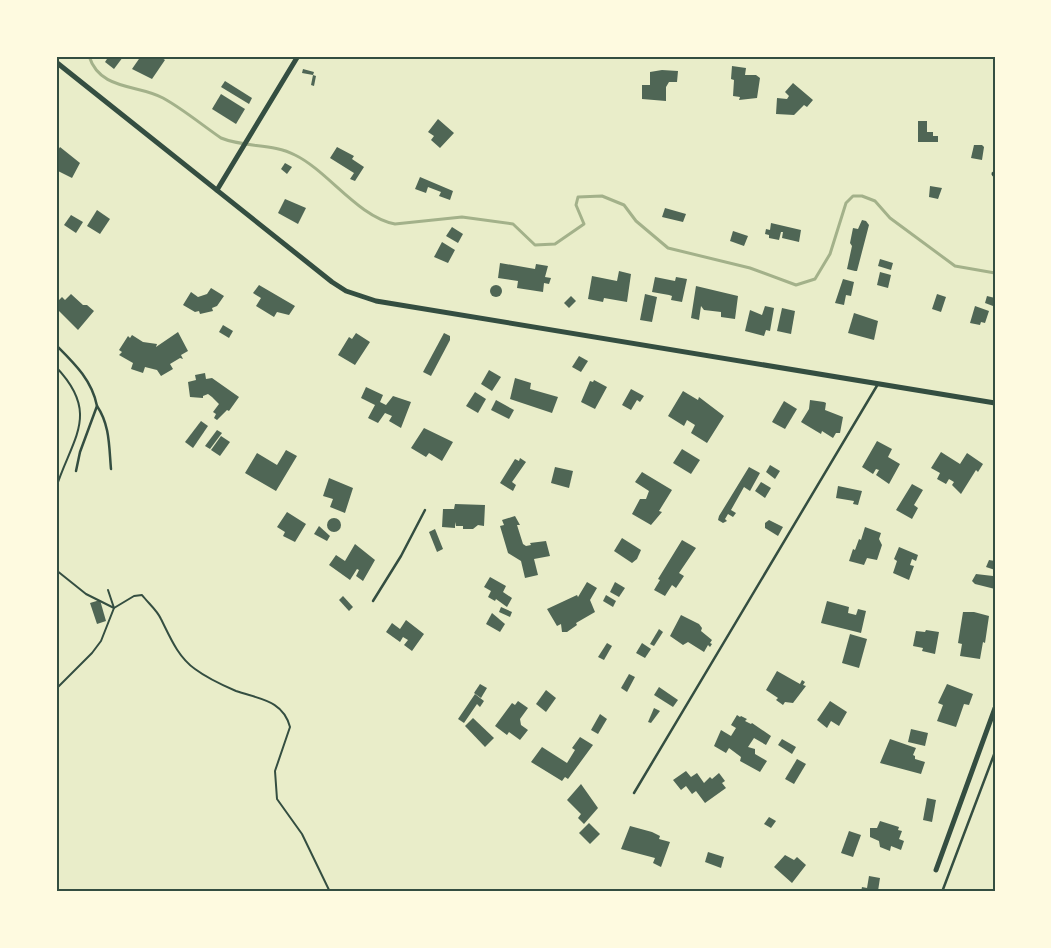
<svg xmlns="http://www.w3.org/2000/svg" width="1051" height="948" font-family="'PT Sans Narrow',sans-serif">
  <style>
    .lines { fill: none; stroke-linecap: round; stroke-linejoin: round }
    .stream { stroke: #a3b18a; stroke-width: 3 }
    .building { fill: #4f6655 }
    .path { stroke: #344e41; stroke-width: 2 }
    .service { stroke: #344e41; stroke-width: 2.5 }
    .minor { stroke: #344e41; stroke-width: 5 }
    .neatline { fill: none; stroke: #344e41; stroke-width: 2 }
  </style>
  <rect width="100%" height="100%" fill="#e9edc9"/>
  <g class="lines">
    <path class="stream" d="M89,56C100,91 138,84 163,98C183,109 202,125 221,138C245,148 273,143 295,155C328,171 358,217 395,224L462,217L513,224L535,245L555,244L584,224L576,205L578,197L602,196L624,205L636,221L668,248L750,268L796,285L815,279L830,254L846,203L853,196H862L875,201L890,218L955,266L995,273"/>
  </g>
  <g class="building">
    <path d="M109,56H121L123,57L114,69L105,62Z"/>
    <path d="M141,56H159L165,60L152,79L132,69Z"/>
    <path d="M732,66L746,68L745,75H756L760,78L757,98L739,100L740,97L733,96L734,80L731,79Z"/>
    <path d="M303,69L314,72L313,75L316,76L314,86L311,85L313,75L302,73Z"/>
    <path d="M662,70L678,71L677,82H669L666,87V101L642,99V85H650V72Z"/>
    <path d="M225,81L252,98L249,104L221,87Z"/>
    <path d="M793,83L813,100L807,107L804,105L794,115L776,114L777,98L787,99L789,96L785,92Z"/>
    <path d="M221,94L245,109L236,124L212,109Z"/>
    <path d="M438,119L454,133L440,148L431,140L434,136L428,132Z"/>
    <path d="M918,121H927V132H933V136H938V142H918Z"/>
    <path d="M974,145H982L984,147L982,160L971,158Z"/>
    <path d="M60,147L80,163L72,178L56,170V148L58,150Z"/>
    <path d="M337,147L354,156L352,159L364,167L355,181L350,179L354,173L330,158Z"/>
    <path d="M285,163L292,167L287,174L281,169Z"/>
    <path d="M420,177L453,191L450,200L439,196L441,192L428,187L426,193L415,189Z"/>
    <path d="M930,186L942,188L938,199L929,197Z"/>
    <path d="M285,199L306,208L298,224L278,213Z"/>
    <path d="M665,208L686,214L683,222L662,217Z"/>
    <path d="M97,210L110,219L100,234L87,226Z"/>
    <path d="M71,215L83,222L76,233L64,225Z"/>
    <path d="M862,220L866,221L869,225L857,271H855L847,269L852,246L850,243L853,228L858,229Z"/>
    <path d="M771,223L801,230L799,242L782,238L783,232H781L779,240L769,238V235L765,234L766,229L770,230Z"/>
    <path d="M452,227L463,234L458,243L446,236Z"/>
    <path d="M733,231L748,236L744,246L730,241Z"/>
    <path d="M442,242L455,250L448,263L434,257Z"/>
    <path d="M880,259L893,263L891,270L878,266Z"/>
    <path d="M500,263L535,269L536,264L548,266L545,277L551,278L549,284L544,283L543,292L517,288L518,281L498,278Z"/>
    <path d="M619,271L631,274L627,302L604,298L603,302L588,299L592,276L617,281Z"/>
    <path d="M880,272L891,275L888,288L877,285Z"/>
    <path d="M655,277L675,281L676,277L687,279L682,302L671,300L672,296L669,295L652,292Z"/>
    <path d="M843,279L854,282L851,296L846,295L844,305L835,303Z"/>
    <circle cx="496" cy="291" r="6"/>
    <path d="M259,285L295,306L289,315L277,312L274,317L256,306L261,298L253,293Z"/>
    <path d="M696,286L738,296L735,319L721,317V312L704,310L701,306L699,320L691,318Z"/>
    <path d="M211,288L224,296L217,306L212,308L213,311L200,314L199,311L195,312L183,305L191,292L198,297L207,294Z"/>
    <path d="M71,294L83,305H87L94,311L78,330L56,308V298L59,300L62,297L65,300Z"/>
    <path d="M645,294L657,297L652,322L640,320Z"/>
    <path d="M937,294L946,297L941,312L932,309Z"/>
    <path d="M571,296L576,301L569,308L564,303Z"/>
    <path d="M987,296L995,298L993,306L985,303Z"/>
    <path d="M765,306L774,308L770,331L766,330L764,336L745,331L750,310L762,315Z"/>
    <path d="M975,306L989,311L985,323L981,322L980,325L970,323Z"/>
    <path d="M782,308L795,311L791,334L777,331Z"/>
    <path d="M854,313L878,321L874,340L848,333Z"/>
    <path d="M223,325L233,331L229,338L219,332Z"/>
    <path d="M178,332L188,351L181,355L183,359L180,358L170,364L173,369L161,376L157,370L145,367L143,373L131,369L133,363L119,355L122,352L119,350L128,336L130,338L132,335L143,342L157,344L156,347Z"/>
    <path d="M356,333L370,342L355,365L338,355L349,337L352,339Z"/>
    <path d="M444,333L450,336V340L431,376L423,372Z"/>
    <path d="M579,356L588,361L581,372L572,367Z"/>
    <path d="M489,370L501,377L492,391L481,384Z"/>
    <path d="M205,373L206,379L212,378L239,397L229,411L227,410L217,420L214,418L216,414L213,412L219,404L212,397L208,394L203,396V398L190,397L188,382L196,380L195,375Z"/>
    <path d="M515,378L531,383L530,389L558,397L552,413L510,399Z"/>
    <path d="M594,380L607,387L595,409L581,402L590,381L593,382Z"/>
    <path d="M366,387L383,395L380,402L386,405L393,396L411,402L401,428L389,421L392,416L385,413L378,423L368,418L375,405L361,398Z"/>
    <path d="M631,389L644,396L640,402L637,400L631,410L622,405Z"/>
    <path d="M683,391L698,400L699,397L724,416L707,443L691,433L695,425L687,420L684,426L668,416Z"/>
    <path d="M475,392L486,399L478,413L466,406Z"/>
    <path d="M496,400L514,410L509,419L491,410Z"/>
    <path d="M810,400L824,402L826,403L825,410L843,417L840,433H836L833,438L822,431L821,434L801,422L809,409Z"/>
    <path d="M784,401L797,409L785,429L772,422Z"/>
    <path d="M201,421L208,426L193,448L185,442Z"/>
    <path d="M424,428L453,442L442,461L429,453L426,457L411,448Z"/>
    <path d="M217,430L222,433L210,449L205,446Z"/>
    <path d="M221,436L230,442L220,456L211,450Z"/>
    <path d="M877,441L892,449L888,457L900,464L889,484L876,475L879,470L876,469L873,474L862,467Z"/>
    <path d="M682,449L700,460L691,474L673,463Z"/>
    <path d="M286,450L297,456L276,491L245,473L257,453L277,465Z"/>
    <path d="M941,452L960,464L967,453L983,464L978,472L976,470L961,494L952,485L954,482L949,479L946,484L937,479L940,473L931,468Z"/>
    <path d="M520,458L526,462L512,482L516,485L513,491L500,483L515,459L519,461Z"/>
    <path d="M770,465L780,471L775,479L766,472Z"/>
    <path d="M555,467L573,471L569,488L551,483Z"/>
    <path d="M749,467L760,473L750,491L744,487L731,510L736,513L733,517L728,514L725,519L727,521L723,523L718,520L719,516Z"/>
    <path d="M642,472L672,490L659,511L662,512L651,525L632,514L640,499H646L649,491L635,482Z"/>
    <path d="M329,478L353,488L345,513L330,507L333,499L323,496Z"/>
    <path d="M761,482L771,488L765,498L755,491Z"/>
    <path d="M912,484L923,490L914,505L918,508L912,519L896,510Z"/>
    <path d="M838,486L862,491L858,505L853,504L854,501L836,498Z"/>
    <path d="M455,504L485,505L484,526L478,525L473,529H463V526H456L455,522V528L442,527L443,509H454Z"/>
    <path d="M287,512L306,524L295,542L283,536L285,532L277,527Z"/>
    <path d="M515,516L520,525H517L523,544L526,546L531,545L530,543L546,541L550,556L534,559L538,575L525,578L521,561L508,553L500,526L504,525L502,520Z"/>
    <circle cx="334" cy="525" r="7"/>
    <path d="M769,520L783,527L778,536L765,528V523Z"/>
    <path d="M319,526L330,536L327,541L314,534Z"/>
    <path d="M865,527L881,533L879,539L882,545L877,560L867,558L864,565L849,561L853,549L855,550L859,539L861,540Z"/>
    <path d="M435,529L443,549L437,552L429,532Z"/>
    <path d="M622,538L641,550L637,559L632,563L614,551Z"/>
    <path d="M682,540L696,548L679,573L684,576L676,588L672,585L665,596L654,590L660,580L658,579Z"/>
    <path d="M355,544L375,560L363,581L356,576L359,570L357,569L350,580L329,565L336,555L345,561Z"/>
    <path d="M899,547L918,555L916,561L912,559L910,565L914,566L909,580L893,573L897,561L894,559Z"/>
    <path d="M989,560L995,561V570L986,567Z"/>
    <path d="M994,571L995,589L975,584L972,581L976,574L993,576Z"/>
    <path d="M490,577L506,586L503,592L512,598L507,607L496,599L495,601L488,597L491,591L484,587Z"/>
    <path d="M587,582L597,588L590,600L595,612L576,623L577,625L567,632H562L561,624L557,626L547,609L577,595L578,597Z"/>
    <path d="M615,582L625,588L619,597L610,592Z"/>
    <path d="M606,595L616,601L613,607L603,601Z"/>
    <path d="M343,596L353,607L349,611L339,600Z"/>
    <path d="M100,600L106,621L97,624L90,603Z"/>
    <path d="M827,601L849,607L848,613L856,615L858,609L866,611L861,633L821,623Z"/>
    <path d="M501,607L512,612L510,617L499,612Z"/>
    <path d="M963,612H974L989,616L985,643L983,642L980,659L960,656L962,644L958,643Z"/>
    <path d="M492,613L505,624L500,632L486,624Z"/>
    <path d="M681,615L699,624L702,628L701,631L712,640L710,643L712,644L710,647L708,645L704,652L688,642L683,645L670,636Z"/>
    <path d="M406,620L424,634L412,651L404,645L408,640L403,637L400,642L386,632L392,623L400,629Z"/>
    <path d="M659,629L663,632L654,646L650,644Z"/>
    <path d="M926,630L939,632L935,654L922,651L923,648L913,646L916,631L925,632Z"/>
    <path d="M850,634L867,639L859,668L842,663Z"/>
    <path d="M607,643L612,646L604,660L598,657Z"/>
    <path d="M642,643L651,649L645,658L636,653Z"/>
    <path d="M777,671L800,684L802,680L805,682L803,685L806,686L793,703L785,702L783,705L776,700L778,698L766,690Z"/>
    <path d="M629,674L635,677L627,692L621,688Z"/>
    <path d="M480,684L487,688L481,698L474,693Z"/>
    <path d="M947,684L973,694L969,705L964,704L956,727L937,721L943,705L938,703Z"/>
    <path d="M659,687L678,700L673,707L654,695Z"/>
    <path d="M546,690L556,698L546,712L536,704Z"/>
    <path d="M475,694L484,701L480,707L477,704L464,723L458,719Z"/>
    <path d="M518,701L528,708L520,719L521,725L528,730L520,740L509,732L507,735L495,726L512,703L515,705Z"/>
    <path d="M830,701L847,712L839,726L831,721L827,728L817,720Z"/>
    <path d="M654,708L660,711L651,723L648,722Z"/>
    <path d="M600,714L607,719L598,734L591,730Z"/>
    <path d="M737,715L740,717L741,716L747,719L745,721L751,724L752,723L771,736L766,745L754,738L748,747L755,749V754L767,761L760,772L740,761L741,757L729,748L726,753L714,746L721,730L731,736L736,728L731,725Z"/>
    <path d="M473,718L494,738L485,747L465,726Z"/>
    <path d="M911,729L928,733L925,746L908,742Z"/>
    <path d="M580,737L593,745L568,779L565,777L562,781L531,762L542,747L567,763L575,750L572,748Z"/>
    <path d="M782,739L796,747L792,754L778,745Z"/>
    <path d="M890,739L916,748L913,755L915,756V759L925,762L921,774L880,763Z"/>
    <path d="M797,759L806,764L794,784L785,779Z"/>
    <path d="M686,771L691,777L697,773L704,783L710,777L712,779L719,773L725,781L722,783L726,788L705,803L696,791L692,794L686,786L681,790L673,780Z"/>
    <path d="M581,784L598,808L584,824L578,818L581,814L567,800Z"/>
    <path d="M927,798L936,800L932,822L923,820Z"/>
    <path d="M769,817L776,821L771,828L764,824Z"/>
    <path d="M880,821L899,827L898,830L902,831L899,839L904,841L901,850L891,846L890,851L880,847L879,841L870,837V828H877Z"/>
    <path d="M589,823L600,834L590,844L579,833Z"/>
    <path d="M630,826L652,832L660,836L659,839L670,842L661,867L653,863L655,858L621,849Z"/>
    <path d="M849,831L861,835L853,857L841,853Z"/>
    <path d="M708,852L724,857L721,868L705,862Z"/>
    <path d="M785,855L794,860L797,857L806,865L792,883L774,867Z"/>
    <path d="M869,876L880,878L878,891L861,892L862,887L867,888Z"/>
  </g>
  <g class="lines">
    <g class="path">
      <path d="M56,367C101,414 72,438 56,488"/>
      <path d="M56,570L86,594L114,608L134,596L142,595C148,603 157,610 161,619C170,637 178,657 195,669C207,678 222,685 236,691C259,699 283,700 290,727L275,771L277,799L302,834L330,892"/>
      <path d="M56,689L92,653L101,641L114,608L108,590"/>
    </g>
    <g class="service">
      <path d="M56,345C74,363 92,380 97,406"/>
      <path d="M76,471L80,452L97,406C110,425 109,447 111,469"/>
      <path d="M373,601L401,556L425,510"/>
      <path d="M634,793L878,384"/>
      <path d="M942,892L995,752"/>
    </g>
    <g class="minor">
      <path d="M56,62L332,282L346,291L376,301L995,403"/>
      <path d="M994,174L995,175"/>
      <path d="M217,190L298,56"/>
      <path d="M936,870L995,708"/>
    </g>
  </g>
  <rect width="1051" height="948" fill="none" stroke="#fefae0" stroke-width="115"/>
  <rect x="58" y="58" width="936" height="832" class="neatline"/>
</svg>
